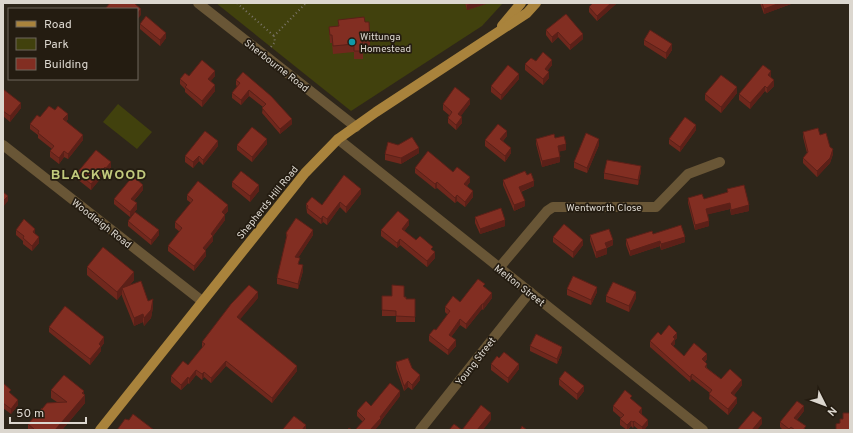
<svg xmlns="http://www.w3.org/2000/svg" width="853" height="433" font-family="Overpass,sans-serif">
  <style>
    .green { fill: #41410d }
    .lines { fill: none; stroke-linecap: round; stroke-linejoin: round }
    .path { stroke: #7c766c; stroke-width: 2; stroke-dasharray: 1 3; stroke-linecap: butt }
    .minor { stroke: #695636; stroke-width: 10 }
    .major { stroke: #a9833c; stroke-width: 10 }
    .wall { fill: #70281d }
    .shaded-wall { fill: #5b2018 }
    .building { fill: #822e22; stroke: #5b2018 }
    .culture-dot { fill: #0f9aa8; stroke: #241c11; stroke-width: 1.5 }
    .labels { text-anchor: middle; stroke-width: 3.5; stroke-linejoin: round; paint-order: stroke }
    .poi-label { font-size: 10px; fill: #dcd7cf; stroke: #241c11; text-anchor: start }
    .street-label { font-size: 10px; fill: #dcd7cf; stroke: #241c11 }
    .district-label { font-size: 14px; font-weight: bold; letter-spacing: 1px; fill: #c1c97c; stroke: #241c11 }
  </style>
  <rect width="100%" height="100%" fill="#2e261a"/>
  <g class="green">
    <path d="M216,3H503L482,26L351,111Z"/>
    <path d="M118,104L152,132L137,149L103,122Z"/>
  </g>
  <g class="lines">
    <g class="path">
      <path d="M237,3L274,36"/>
      <path d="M271,47L275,42L274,36L306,3"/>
    </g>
    <g class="minor">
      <path d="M198,3L356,127"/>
      <path d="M338,139L703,430"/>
      <path d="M3,145L202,301"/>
      <path d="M499,268L547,211L553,207H656L688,174L720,162"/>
      <path d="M420,430L530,292"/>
    </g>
    <g class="major">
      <path d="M502,26L521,3"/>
      <path d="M100,430L305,173L338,139L376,112L527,13L536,3"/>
    </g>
  </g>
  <g class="wall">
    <path d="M465,3H489L467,10Z"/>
    <path d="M616,3V4L597,21L589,12V7Z"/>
    <path d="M760,3H791V4L764,14Z"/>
    <path d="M566,14L583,39L570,50L558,37L552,43L546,35V30Z"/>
    <path d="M338,20L365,22L370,40V48H363V59H354V52L333,54L332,43H330L329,27H338Z"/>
    <path d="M140,24L166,38L160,46L140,29Z"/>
    <path d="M644,40L672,50L666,59L644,45Z"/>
    <path d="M536,61L552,65L547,71L549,78L543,85L525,70V64Z"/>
    <path d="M189,76H215L210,81L215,91L202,107L185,92V89L180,84V79Z"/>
    <path d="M770,77L774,86L767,93L765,91L750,109L739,100V94L771,77Z"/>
    <path d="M519,79L501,100L491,92V86Z"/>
    <path d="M236,80L292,124L280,134L262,113L263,107L249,96L241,105L232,98V93L237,86L236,85Z"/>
    <path d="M3,89L21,108L10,122L3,116Z"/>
    <path d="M737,93L721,113L705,100V94Z"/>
    <path d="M443,104H470L460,116L462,123L456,130L448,123V118L449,115L443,110Z"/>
    <path d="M55,110L68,119L66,121L83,140L68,159L64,157L59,164L50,157V151L52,149L38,138V135L30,129V124L40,117Z"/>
    <path d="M696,130L680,152L669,144V139Z"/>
    <path d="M803,132L820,135L830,147L833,154L830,163L817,177L803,163V158L807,153L803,137Z"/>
    <path d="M507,136L503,141L511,153L505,162L485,146V140Z"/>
    <path d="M555,138L566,150L559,151L560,162L542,167L536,144V139Z"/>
    <path d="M267,144L252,162L237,150V145Z"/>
    <path d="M599,145L587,173L574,168V162Z"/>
    <path d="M218,146L203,165L199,161L193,168L185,162V156Z"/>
    <path d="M96,150L111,167L106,174L105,173L91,190L77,179V173Z"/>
    <path d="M419,153L401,164L385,160V154Z"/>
    <path d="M415,168L453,172L470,182L467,186L473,197L465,207L457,201L455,203L437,188L435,189L415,173Z"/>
    <path d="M641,171L638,185L604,179V173Z"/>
    <path d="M527,175L534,186L521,192L525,206L514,211L503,185V180Z"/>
    <path d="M232,182L259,191L250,202L232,187Z"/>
    <path d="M727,189L749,211L731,215L730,209L708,214L709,226L695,230L688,203V198L704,199L727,193Z"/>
    <path d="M143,190L134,201L137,209L130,217L114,204V199Z"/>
    <path d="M361,194L346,213L340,207L327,225L323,222L321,224L307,213L306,204L322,205Z"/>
    <path d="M187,195L228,211L225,214V220L213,236V241L205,250L206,256L194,271L168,251V246L180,232L175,228V222L191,203L187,200Z"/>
    <path d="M475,217L505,226L480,234L475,223Z"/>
    <path d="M128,221L159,235L151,245L128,226Z"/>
    <path d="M409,225L404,231L416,240L433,251L435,258L427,267L400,245L397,248L381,236V230Z"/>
    <path d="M16,230L35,234L39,243L32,251L23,244V241L16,235Z"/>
    <path d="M286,233L313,235L298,258L299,265L303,271L298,289L277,284V278L286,239Z"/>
    <path d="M590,235L613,245L607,248V254L596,258L590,241Z"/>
    <path d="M553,237L583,245L573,258L553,242Z"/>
    <path d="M626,239L685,242L661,250L660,246L630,256L626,245Z"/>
    <path d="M87,267L134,280L129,286L148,301L153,307L151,318L144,326L143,322L134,326L122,296V294L117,300L87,275Z"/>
    <path d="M485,287L492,298L483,310L482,309L466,329L460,325L451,337L456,346L448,355L429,341V335L436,330L448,315L445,312V307L460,302Z"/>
    <path d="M567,289L597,292L591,305L567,295Z"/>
    <path d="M382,296L404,297L406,299H415V322H396V316H382Z"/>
    <path d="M606,296L636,298L629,312L606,302Z"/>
    <path d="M258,298L239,320L297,371L272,403L226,366L211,383L204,377L202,380L196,375L189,384L188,383L181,390L171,382V376L188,365L203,347H202V342Z"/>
    <path d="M49,327L104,343L101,347V351L90,365L49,332Z"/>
    <path d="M661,335L677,338L675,340V344L673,346L684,356L707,359L705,362L707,368L721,379L742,385L734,395L737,403L728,415L709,399L710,393L692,379L690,382L650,347V341Z"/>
    <path d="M530,346L562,352L557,364L530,351Z"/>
    <path d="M499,358L519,369L508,383L491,370V364Z"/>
    <path d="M396,362L412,368L420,380L412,390L408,387L404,391L396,368Z"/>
    <path d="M559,379L584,391L577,400L559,385Z"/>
    <path d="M3,383L18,405L11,414L3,408Z"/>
    <path d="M51,390L84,394L85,403L62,430H28V424L42,409L57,402L51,398Z"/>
    <path d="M400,396L381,421V423L363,422L357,416V411Z"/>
    <path d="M632,400L642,413L641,414L648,425L644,430H639L634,426L633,428L631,426L628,430H627L620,425V419L621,418L613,411V406Z"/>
    <path d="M804,411L797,420L806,430H783L780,427V422Z"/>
  </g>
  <g class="shaded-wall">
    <path d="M472,3H489L467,10V5Z"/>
    <path d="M611,3H616V4L597,21V16Z"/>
    <path d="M780,3H791V4L764,14V9Z"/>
    <path d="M141,9V15L137,20V14Z"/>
    <path d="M558,32V37L552,43V37Z"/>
    <path d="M166,33V38L160,46V40Z"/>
    <path d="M583,34V39L570,50V45Z"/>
    <path d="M672,44V50L666,59V53Z"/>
    <path d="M552,60V65L545,74V69Z"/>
    <path d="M215,71V76L208,85V79Z"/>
    <path d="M771,71V77L768,80V75Z"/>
    <path d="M549,72V78L543,85V79Z"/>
    <path d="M519,74V79L501,100V95Z"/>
    <path d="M774,80V86L767,93V88Z"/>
    <path d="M215,85V91L202,107V101Z"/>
    <path d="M765,86V91L750,109V103Z"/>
    <path d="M737,87V93L721,113V107Z"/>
    <path d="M249,90V96L241,105V100Z"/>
    <path d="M470,99V104L458,120V114Z"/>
    <path d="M21,103V108L10,122V116Z"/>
    <path d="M68,114V119L63,124V119Z"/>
    <path d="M462,117V123L456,130V125Z"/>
    <path d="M292,119V124L280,134V129Z"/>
    <path d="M696,125V130L680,152V147Z"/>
    <path d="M507,131V136L500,144V139Z"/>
    <path d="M83,135V140L68,159V154Z"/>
    <path d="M267,139V144L252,162V157Z"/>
    <path d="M599,139V145L587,173V168Z"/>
    <path d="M218,141V146L203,165V160Z"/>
    <path d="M566,144V150L558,152V146Z"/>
    <path d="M419,148V153L401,164V158Z"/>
    <path d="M511,148V153L505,162V156Z"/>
    <path d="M833,149V154L830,163L817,177V171Z"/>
    <path d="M64,151V157L59,164V158Z"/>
    <path d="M199,156V161L193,168V162Z"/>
    <path d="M560,157V162L542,167V161Z"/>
    <path d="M111,162V167L106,174V168Z"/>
    <path d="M641,166V171L638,185V180Z"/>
    <path d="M105,167V173L91,190V184Z"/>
    <path d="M470,177V182L464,189V184Z"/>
    <path d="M534,181V186L519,192V187Z"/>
    <path d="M437,182V188L435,189V184Z"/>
    <path d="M143,185V190L131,204V199Z"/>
    <path d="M259,185V191L250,202V196Z"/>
    <path d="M361,189V194L346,213V207Z"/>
    <path d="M473,191V197L465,207V202Z"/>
    <path d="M457,195V201L455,203V198Z"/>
    <path d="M8,196V201L3,207V201Z"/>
    <path d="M525,201V206L514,211V205Z"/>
    <path d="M340,202V207L327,225V219Z"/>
    <path d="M137,203V209L130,217V212Z"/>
    <path d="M730,203V209L706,215V209Z"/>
    <path d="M228,205V211L222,218V212Z"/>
    <path d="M749,205V211L731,215V210Z"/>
    <path d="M225,215V220L213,236V241L203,253V248L211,234Z"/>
    <path d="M323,216V222L321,224V219Z"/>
    <path d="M409,220V225L402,234V229Z"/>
    <path d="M505,220V226L480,234V229Z"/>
    <path d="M709,221V226L695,230V225Z"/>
    <path d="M35,229V234L33,232Z"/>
    <path d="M159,230V235L151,245V240Z"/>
    <path d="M313,230V235L295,263V257Z"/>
    <path d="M39,237V243L32,251V246Z"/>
    <path d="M685,237V242L661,250V244Z"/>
    <path d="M400,239V245L397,248V243Z"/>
    <path d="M583,240V245L573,258V252Z"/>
    <path d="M613,240V245L605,248V243Z"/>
    <path d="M660,241V246L630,256V251Z"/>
    <path d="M607,248V254L596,258V252Z"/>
    <path d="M206,251V256L194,271V266Z"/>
    <path d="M435,252V258L427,267V261Z"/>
    <path d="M303,265V271L298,289V284Z"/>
    <path d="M134,272V280L124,292L122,288V294L117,300V292Z"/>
    <path d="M597,287V292L591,305V300Z"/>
    <path d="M258,292V298L237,323V317Z"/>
    <path d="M636,292V298L629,312V306Z"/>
    <path d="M492,293V298L483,310V304Z"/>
    <path d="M153,299V307L151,318L144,326V318Z"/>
    <path d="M482,304V309L466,329V324Z"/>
    <path d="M143,314V322L134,326V318Z"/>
    <path d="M460,319V325L449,340V335Z"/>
    <path d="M677,333V338L675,340V344L671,349V344L673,337Z"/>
    <path d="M104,337V343L101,347V351L90,365V359L99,344Z"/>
    <path d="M456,340V346L448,355V350Z"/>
    <path d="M562,347V352L557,364V359Z"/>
    <path d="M707,354V359L702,365V359Z"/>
    <path d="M226,361V366L211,383V378Z"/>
    <path d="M519,364V369L508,383V378Z"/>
    <path d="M297,366V371L272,403V398Z"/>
    <path d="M196,370V375L189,384V379Z"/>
    <path d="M204,372V377L202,380V374Z"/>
    <path d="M692,374V379L690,382V377Z"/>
    <path d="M420,375V380L412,390V385Z"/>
    <path d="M188,377V383L181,390V385Z"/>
    <path d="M742,380V385L731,399V393Z"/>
    <path d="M408,381V387L404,391V386Z"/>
    <path d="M584,386V391L577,400V394Z"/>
    <path d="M84,391V396L85,395V403L62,430H55Z"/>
    <path d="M400,391V396L381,421V423L375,430H370Z"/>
    <path d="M737,398V403L728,415V409Z"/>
    <path d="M18,400V405L11,414V409Z"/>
    <path d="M804,406V411L794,423V418Z"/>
    <path d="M642,408V413L639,417V412Z"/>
    <path d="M491,413V420L483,430H477Z"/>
    <path d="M762,418V424L757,430H752Z"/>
    <path d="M648,420V425L644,430H642V427Z"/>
    <path d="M631,421V426L627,430V425Z"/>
    <path d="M634,421V426L633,428V422Z"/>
    <path d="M306,425V430H302Z"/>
  </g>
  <g class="building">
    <path d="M110,3H134L141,9L137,14V9H105Z"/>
    <path d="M593,3H611L597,16L589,7Z"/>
    <path d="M762,3H780L764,9Z"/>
    <path d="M566,14L583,34L570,45L558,32L552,37L546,30Z"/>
    <path d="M146,16L166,33L160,40L140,24Z"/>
    <path d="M364,17L365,22H369L370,40H362L363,51H354V44L333,46L332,35H330L329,27L339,26L338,20Z"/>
    <path d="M650,30L672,44L666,53L644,40Z"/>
    <path d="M543,52L552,60L545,69L549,72L543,79L525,64L531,58L536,61Z"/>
    <path d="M202,60L215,71L208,79L215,85L202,101L185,87L187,85L180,79L185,73L189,76Z"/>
    <path d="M508,65L519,74L501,95L491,86Z"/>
    <path d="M763,65L771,71L768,75L774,80L767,88L765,86L750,103L739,94Z"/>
    <path d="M243,72L271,96L292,119L280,129L262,108L266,104L249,90L241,100L232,93L240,83L236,80Z"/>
    <path d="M721,75L737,87L721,107L705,94Z"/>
    <path d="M455,87L470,99L458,114L462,117L456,125L448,118L452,112L443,104Z"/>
    <path d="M3,89L21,103L10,116L3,111Z"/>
    <path d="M49,106L55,110L58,106L68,114L63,119L83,135L68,154L64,151L59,158L50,151L54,146L38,133L39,131L30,124L37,115L40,117Z"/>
    <path d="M685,117L696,125L680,147L669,139Z"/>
    <path d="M498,124L507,131L500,139L511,148L505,156L485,140Z"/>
    <path d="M252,127L267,139L252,157L237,145Z"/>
    <path d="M818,128L820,135L826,133L830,147L833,149L830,158L817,171L803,158L808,152L803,132Z"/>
    <path d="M205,131L218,141L203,160L199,156L193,162L185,156Z"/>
    <path d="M586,133L599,139L587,168L574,162Z"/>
    <path d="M554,134L555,138L564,136L566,144L558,146L560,157L542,161L536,139Z"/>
    <path d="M412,137L419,148L401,158L385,154L388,142L398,145Z"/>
    <path d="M96,150L111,162L106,168L105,167L91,184L77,173Z"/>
    <path d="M428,151L453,172L457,167L470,177L464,184L473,191L465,202L457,195L455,198L437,182L435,184L415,168Z"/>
    <path d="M607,160L641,166L638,180L604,173Z"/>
    <path d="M241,171L259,185L250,196L232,182Z"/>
    <path d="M525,171L527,175L531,173L534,181L519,187L525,201L514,205L503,180Z"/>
    <path d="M344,175L361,189L346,207L340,202L327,219L323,216L321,219L307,208L308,206L306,204L312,197L322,205Z"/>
    <path d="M133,176L143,185L131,199L137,203L130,212L114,199Z"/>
    <path d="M198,181L228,205L222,212L225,215L211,234L213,236L203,248L206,251L194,266L168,246L182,228L175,222L193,200L187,195Z"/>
    <path d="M744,185L749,205L731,210L730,203L706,209L709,221L695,225L688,198L702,194L704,199L728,192L727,189Z"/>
    <path d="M3,192L8,196L3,201Z"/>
    <path d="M501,208L505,220L480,229L475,217Z"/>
    <path d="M398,211L409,220L402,229L416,240L420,236L433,247L431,249L435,252L427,261L400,239L397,243L381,230Z"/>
    <path d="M135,212L159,230L151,240L128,221Z"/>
    <path d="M296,218L313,230L295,257L300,258L298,264L303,265L298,284L277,278L287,235L286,233Z"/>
    <path d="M24,219L35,229L33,232L39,237L32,246L23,238L24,236L16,230Z"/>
    <path d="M564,224L583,240L573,252L553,237Z"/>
    <path d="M681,225L685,237L661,244L660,241L630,251L626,239L652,231L653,234Z"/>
    <path d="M609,229L613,240L605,243L607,248L596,252L590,235Z"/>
    <path d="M103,247L134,272L117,292L87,267Z"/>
    <path d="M573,276L597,287L591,300L567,289Z"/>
    <path d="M478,279L485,284L483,286L492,293L483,304H482L466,324L460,319L449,335L456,340L448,350L429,335L434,329L436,330L450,311L445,307L453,296L460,302Z"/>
    <path d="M141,281L148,301L153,299L151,310L144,318L143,314L134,318L122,288Z"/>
    <path d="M613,282L636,292L629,306L606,296Z"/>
    <path d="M249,285L258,292L237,317L297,366L272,398L226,361L211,378L204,372L202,374L196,370L189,379L188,377L181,385L171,376L183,361L188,365L205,344L202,342L231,304Z"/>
    <path d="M392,285L404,286V297H406V299H415V317L396,316V311L382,310V296H392Z"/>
    <path d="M65,306L104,337L99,344L101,346L90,359L49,327Z"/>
    <path d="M669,325L677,333L673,337L675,339L671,344L684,356L694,343L707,354L702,359L707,364L705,367L721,379L730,369L742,380L731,393L737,398L728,409L709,394L712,390L692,374L690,377L650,341L658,332L661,335Z"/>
    <path d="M536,334L562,347L557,359L530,346Z"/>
    <path d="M504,352L519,364L508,378L491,364L497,356L499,358Z"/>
    <path d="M408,358L412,368L420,375L412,385L408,381L404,386L396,362Z"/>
    <path d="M565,371L584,386L577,394L559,379Z"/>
    <path d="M64,375L84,391L82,393L85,395L55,430H35L28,424L42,408V409L47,403L67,402L51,390Z"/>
    <path d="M3,383L11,390L9,392L18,400L11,409L3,403Z"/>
    <path d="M390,383L400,391L380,417L381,418L370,430H355L365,419L357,411L366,401L371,406Z"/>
    <path d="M625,390L632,396L630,398L642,408L639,412L648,420L642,427L634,421L633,422L631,421L627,425L620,419L624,415L613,406Z"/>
    <path d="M797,401L804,406L794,418L806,426L803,430H795L791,427L789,429L780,422Z"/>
    <path d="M481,405L491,413L477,430H462Z"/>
    <path d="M753,411L762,418L752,430H737Z"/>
    <path d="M843,413H850V430H836V424L840,423V419H843Z"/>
    <path d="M133,414L154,430H117L125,419L129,420Z"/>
    <path d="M294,416L306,425L302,430H285L283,429Z"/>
    <path d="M454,424L462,430H449Z"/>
    <path d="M522,426L527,430H520Z"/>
    <path d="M349,428L352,430H347Z"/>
  </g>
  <circle class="culture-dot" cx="352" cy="42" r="4"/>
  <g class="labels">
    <g class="poi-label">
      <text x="360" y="40">Wittunga<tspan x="360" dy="12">Homestead</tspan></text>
    </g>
    <g class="street-label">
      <text transform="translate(277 65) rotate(38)" y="4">Sherbourne Road</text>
      <text transform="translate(267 202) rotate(-51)" y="4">Shepherds Hill Road</text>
      <text x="604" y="211">Wentworth Close</text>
      <text transform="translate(102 223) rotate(38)" y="4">Woodleigh Road</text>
      <text transform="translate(520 285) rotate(38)" y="4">Melton Street</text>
      <text transform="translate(475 361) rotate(-52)" y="4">Young Street</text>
    </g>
    <g class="district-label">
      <text x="99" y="179">BLACKWOOD</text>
    </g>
  </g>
  <rect width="853" height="433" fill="none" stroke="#dcd7cf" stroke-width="8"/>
  <rect x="8" y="8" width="130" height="72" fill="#241c11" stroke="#6e675d"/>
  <rect x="16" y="21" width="20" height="6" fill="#a9833c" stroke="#6e675d"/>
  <text x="44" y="28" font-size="12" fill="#dcd7cf">Road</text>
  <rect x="16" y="38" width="20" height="12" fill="#41410d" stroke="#6e675d"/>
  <text x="44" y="48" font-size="12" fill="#dcd7cf">Park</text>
  <rect x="16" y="58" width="20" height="12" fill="#822e22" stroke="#6e675d"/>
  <text x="44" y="68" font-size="12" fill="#dcd7cf">Building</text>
  <g transform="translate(825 405) rotate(132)" stroke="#241c11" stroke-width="3" paint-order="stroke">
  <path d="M0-3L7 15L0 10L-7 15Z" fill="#dcd7cf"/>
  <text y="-6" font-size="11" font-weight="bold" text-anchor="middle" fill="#dcd7cf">N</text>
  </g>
  <path d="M10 417v6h76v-6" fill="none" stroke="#dcd7cf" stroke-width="2"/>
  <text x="16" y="417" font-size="12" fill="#dcd7cf" stroke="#241c11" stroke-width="3" paint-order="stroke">50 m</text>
</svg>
